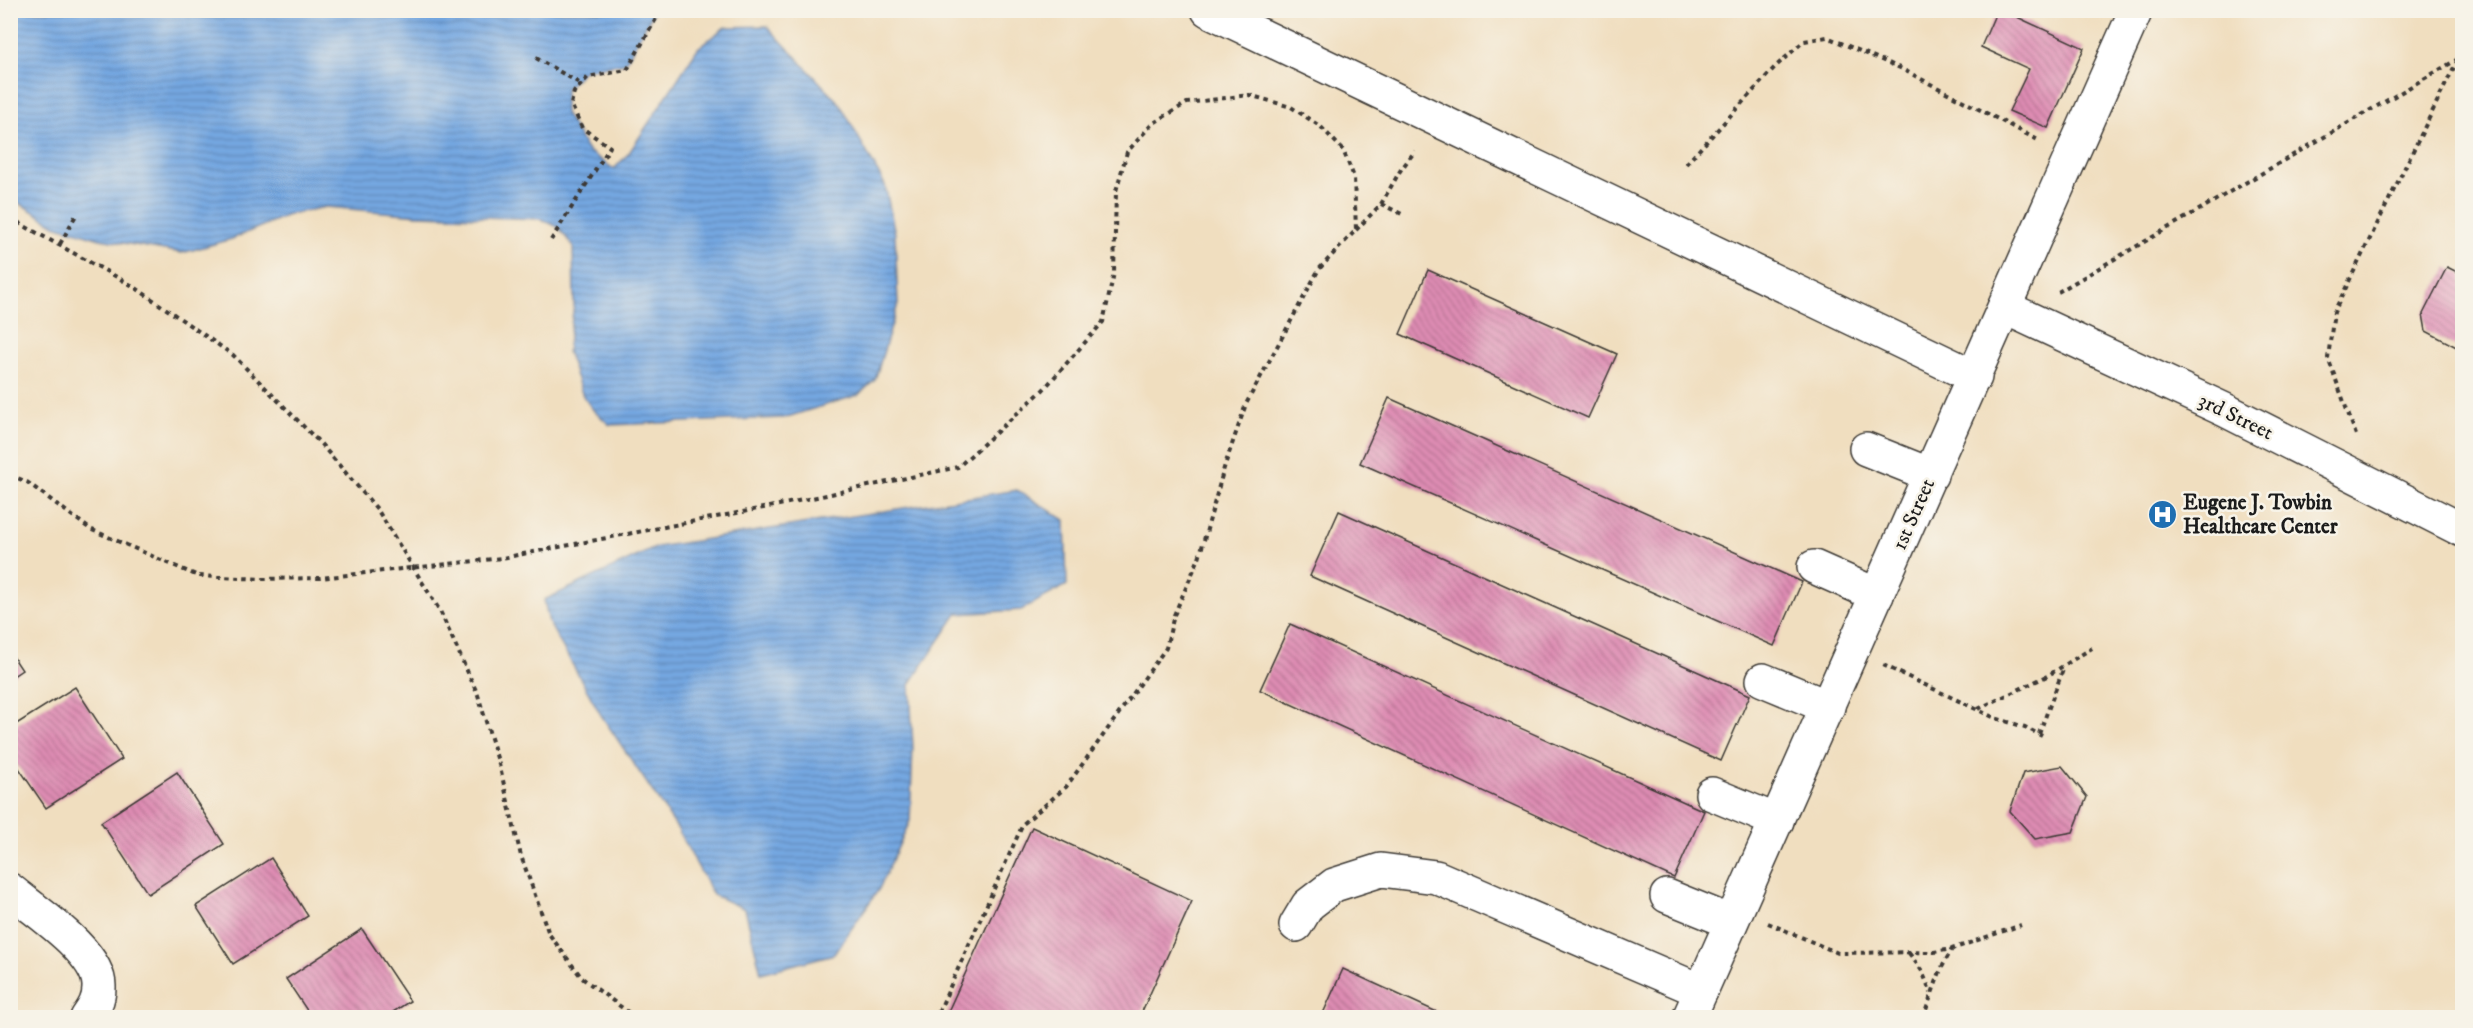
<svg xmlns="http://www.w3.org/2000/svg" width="2473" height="1028" font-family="'IM FELL DW Pica',serif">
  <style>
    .water { fill: url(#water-rules); stroke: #48627e; stroke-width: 1.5 }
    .building { fill: url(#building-back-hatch) }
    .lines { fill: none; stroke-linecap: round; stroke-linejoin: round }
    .minor-casing { stroke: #3c3934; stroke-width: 36 }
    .path { stroke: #3c3934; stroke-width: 4; stroke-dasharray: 4.5 4.5; stroke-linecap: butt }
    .minor { stroke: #fff; stroke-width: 33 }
    .labels { text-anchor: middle; stroke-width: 5; stroke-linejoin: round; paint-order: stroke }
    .street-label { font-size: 21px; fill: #1c1c1c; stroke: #f7f3e8 }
    .poi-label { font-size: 21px; font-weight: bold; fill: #1c1c1c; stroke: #f7f3e8; text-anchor: start }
  </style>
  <defs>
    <pattern id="water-rules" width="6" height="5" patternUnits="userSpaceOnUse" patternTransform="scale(1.5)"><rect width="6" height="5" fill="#75a7e1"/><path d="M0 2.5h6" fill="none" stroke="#5f87b6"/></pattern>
    <pattern id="building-back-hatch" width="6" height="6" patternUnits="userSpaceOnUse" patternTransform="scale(1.5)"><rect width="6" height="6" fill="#de8cb3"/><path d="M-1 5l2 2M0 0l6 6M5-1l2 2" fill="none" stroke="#b37291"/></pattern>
  </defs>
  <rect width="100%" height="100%" fill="#f7f3e8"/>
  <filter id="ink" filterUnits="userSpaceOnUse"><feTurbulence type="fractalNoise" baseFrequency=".0167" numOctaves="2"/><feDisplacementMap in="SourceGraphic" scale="12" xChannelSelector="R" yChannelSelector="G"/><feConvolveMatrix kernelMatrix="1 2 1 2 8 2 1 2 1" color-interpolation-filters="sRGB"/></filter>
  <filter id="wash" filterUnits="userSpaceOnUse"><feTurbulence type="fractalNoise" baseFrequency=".008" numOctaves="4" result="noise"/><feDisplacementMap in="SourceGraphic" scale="24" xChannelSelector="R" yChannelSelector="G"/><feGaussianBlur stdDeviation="1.35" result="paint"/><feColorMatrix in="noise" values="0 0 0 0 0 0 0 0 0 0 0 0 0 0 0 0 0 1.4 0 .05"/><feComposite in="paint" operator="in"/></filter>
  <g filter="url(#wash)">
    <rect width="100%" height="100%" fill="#f0debf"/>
    <g class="water">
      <path d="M10,11H654L625,63L585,70L565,89V113L587,150L614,169L629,153L698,48L725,27L767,26L840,104L885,185L895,234L898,304L875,380L858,395L784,418L610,425L594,411L583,396L567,351L574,305L573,246L558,227L541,219L418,215L326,207L290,214L232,239L182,253L100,239L55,225L11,198Z"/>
      <path d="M1017,490L1065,520L1067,585L1021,610L957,614L910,684L913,748L910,821L879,889L834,954L761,973L745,909L713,895L677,828L601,715L549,623L544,600L657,547Z"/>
    </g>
    <g id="blocks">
      <g class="building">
        <path d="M1997,10H2002L2084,48L2048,128L2009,111L2029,69L1981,47Z"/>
        <path d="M2447,267L2461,274L2462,270V350L2426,331L2423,314Z"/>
        <path d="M1428,270L1617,354L1588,418L1400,334Z"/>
        <path d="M1389,398L1802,582L1774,646L1360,463Z"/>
        <path d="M1339,511L1750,695L1721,761L1310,576Z"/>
        <path d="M1290,624L1704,811L1674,878L1260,690Z"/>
        <path d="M10,652L22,670L10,678Z"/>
        <path d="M75,687L122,759L46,808L10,755V728Z"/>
        <path d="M2062,766L2087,797L2073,832L2035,839L2010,811L2023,773Z"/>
        <path d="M177,772L224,844L148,894L101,822Z"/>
        <path d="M1032,827L1192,901L1139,1018H945Z"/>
        <path d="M271,858L308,916L233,964L196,906Z"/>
        <path d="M362,929L410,1001L384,1018H312L286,979Z"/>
        <path d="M1343,969L1450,1018H1321Z"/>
      </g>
    </g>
  </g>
  <g filter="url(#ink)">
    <use href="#blocks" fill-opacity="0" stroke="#3c3934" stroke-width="1.5"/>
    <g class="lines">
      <defs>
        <g id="minor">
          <path d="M1208,10L1975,377"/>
          <path d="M2006,308L2225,410L2462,530"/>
          <path d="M1866,449L1931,475"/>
          <path d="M1814,567L1877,595"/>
          <path d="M1763,680L1828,707"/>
          <path d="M1712,794L1777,821"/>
          <path d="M10,890C35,911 101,953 99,988C99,1000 94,1008 87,1018"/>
          <path d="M1667,896L1731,922"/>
          <path d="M1296,925L1308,905L1334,885L1381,870L1436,877L1701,991"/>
          <path d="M1689,1018L2136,10"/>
        </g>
      </defs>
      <use href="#minor" class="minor-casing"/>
      <g class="path">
        <path d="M536,58L581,84"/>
        <path d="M1686,164L1775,67L1804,41L1827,37L1900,68L2038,140"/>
        <path d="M1381,204L1404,215"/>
        <path d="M10,218L133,286L233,355L320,443L377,509L440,611L478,695L500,768L521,856L549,934L582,978L636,1018"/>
        <path d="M1356,230L1381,204L1400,171L1415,151"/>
        <path d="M551,240L610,147L582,128L571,104L574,92L588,77L627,70L661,10"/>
        <path d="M60,244L76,215"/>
        <path d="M2058,292L2458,59L2462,61"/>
        <path d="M2356,435L2328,358L2334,312L2462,51"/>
        <path d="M10,475L27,482L90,529L198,576L263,579L320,578L502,558L779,505L958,467L1043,390L1103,322L1114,273L1116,191L1127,152L1152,124L1187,103L1249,95L1291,107L1321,127L1343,150L1354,177L1356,230L1319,269L1246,404L1224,468L1199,558L1174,615L1166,648L1066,787L1023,824L936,1018"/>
        <path d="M1883,665L1995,718L2025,727L2042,736"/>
        <path d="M1978,709L2047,676L2092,648"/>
        <path d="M2039,734L2064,667"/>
        <path d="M1768,923L1838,953L1934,952L1952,949L2021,925"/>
        <path d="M1909,953L1922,971L1931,993"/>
        <path d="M1923,1018L1941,969L1952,949"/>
      </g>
      <use href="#minor" class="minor"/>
    </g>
  </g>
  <defs>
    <symbol id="hospital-disc" viewBox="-11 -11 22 22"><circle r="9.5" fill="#1f6fb2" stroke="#f7f3e8"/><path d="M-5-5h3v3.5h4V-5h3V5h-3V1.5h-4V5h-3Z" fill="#fff"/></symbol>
  </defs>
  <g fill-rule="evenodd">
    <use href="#hospital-disc" x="2146" y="498" width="33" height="33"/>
  </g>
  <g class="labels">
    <g class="street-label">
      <text transform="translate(2236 416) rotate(26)" y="7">3rd Street</text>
      <text transform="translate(1913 514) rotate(-66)" y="7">1st Street</text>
    </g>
    <g class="poi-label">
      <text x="2183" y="509">Eugene J. Towbin<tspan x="2183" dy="24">Healthcare Center</tspan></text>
    </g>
  </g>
  <rect width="2473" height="1028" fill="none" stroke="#f7f3e8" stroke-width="36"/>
</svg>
